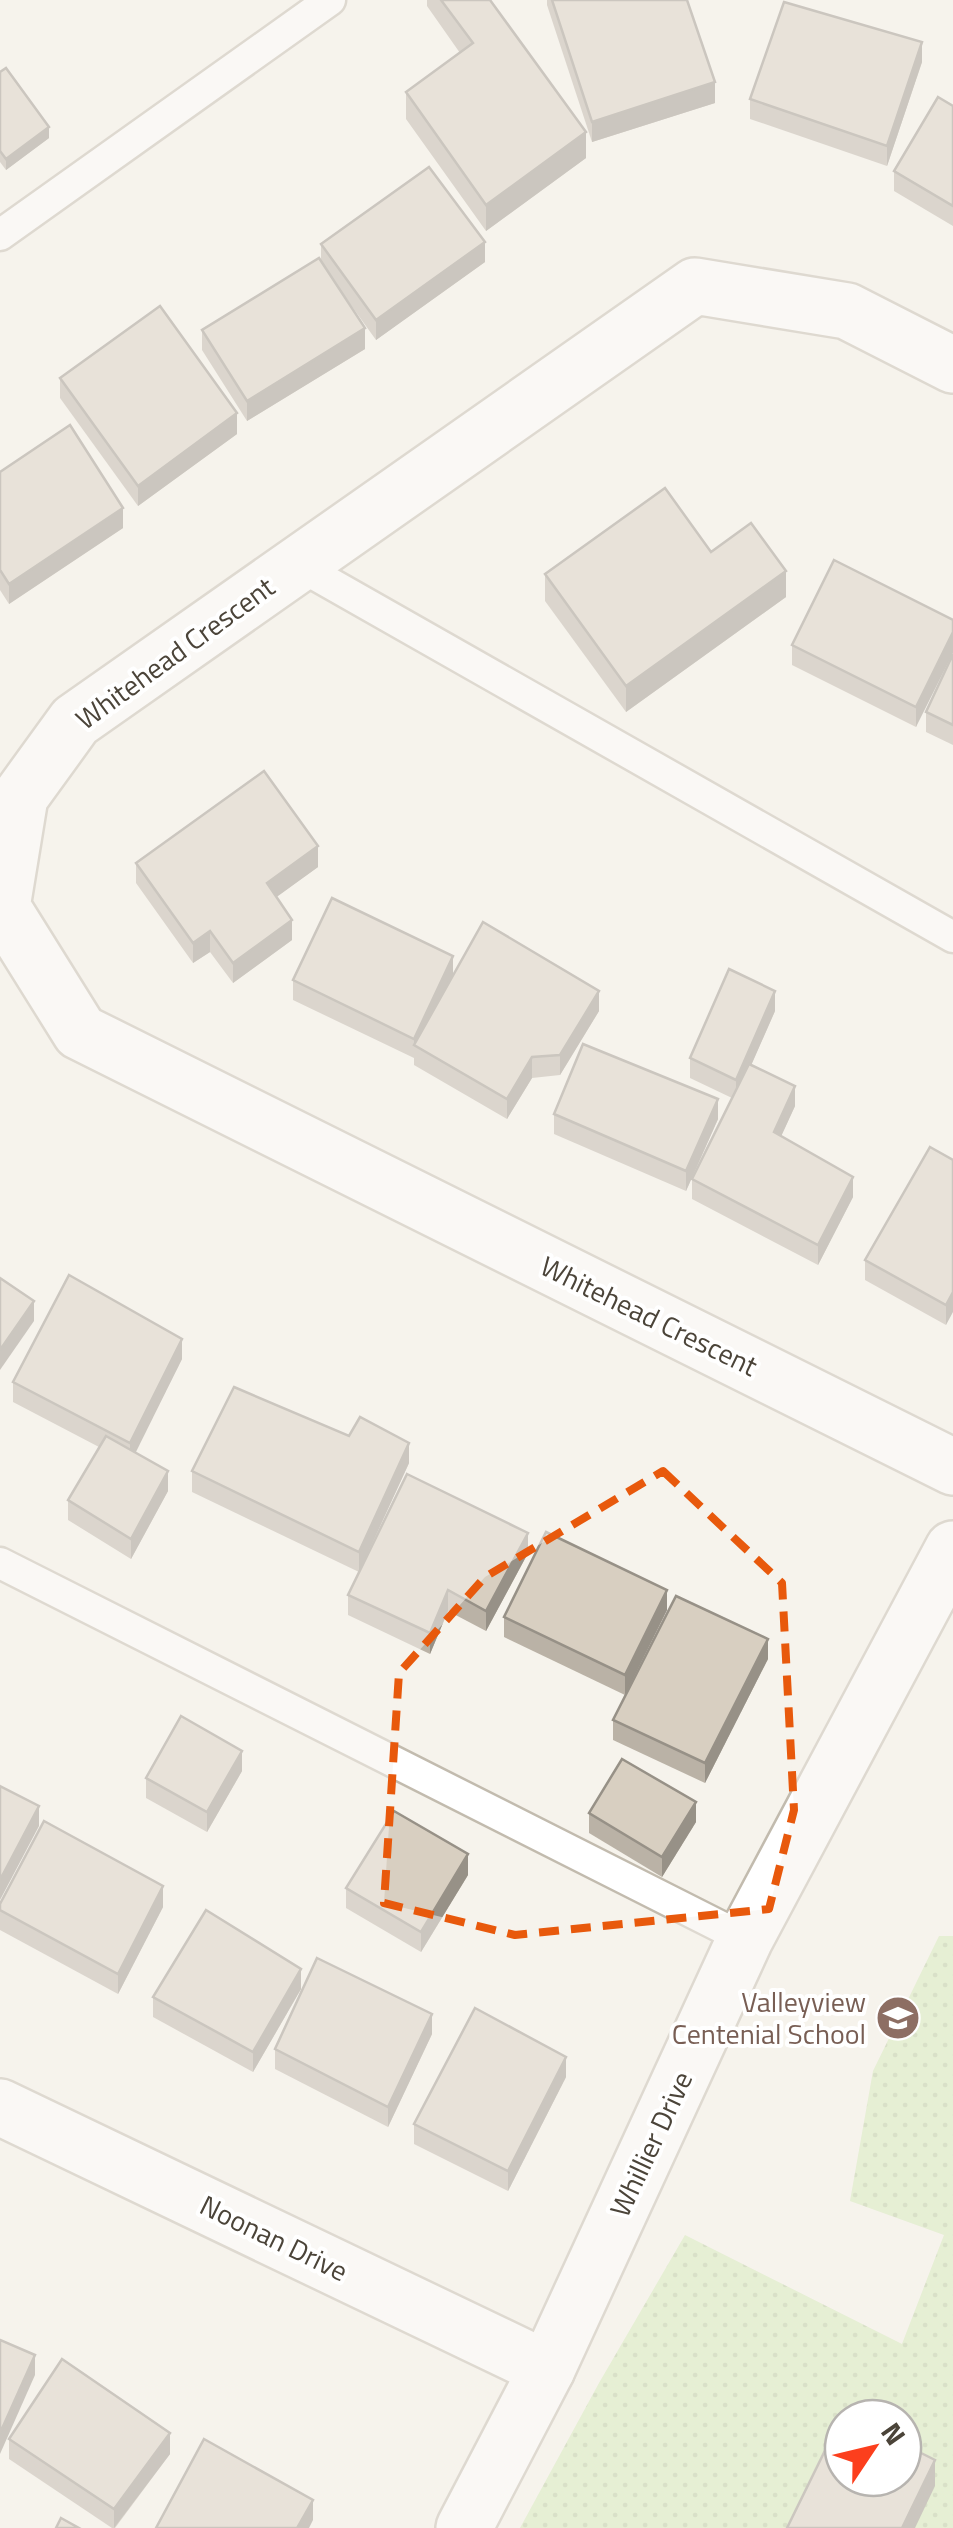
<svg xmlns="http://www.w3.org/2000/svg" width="953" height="2528" font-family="'Titillium Web',sans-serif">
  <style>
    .park { fill: url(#park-dots); fill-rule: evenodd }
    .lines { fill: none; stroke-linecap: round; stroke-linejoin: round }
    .service-casing { stroke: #c2bbae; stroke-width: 35 }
    .minor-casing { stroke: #c2bbae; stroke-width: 60 }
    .service { stroke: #fff; stroke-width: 30 }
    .minor { stroke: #fff; stroke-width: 55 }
    .wall { fill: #bab2a6 }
    .shaded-wall { fill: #979187 }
    .building { fill: #d8cfc1; stroke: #979187; stroke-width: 2.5 }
    .marked { fill: none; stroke: #e8590c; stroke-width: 8; stroke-dasharray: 20 12; stroke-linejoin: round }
    .labels { text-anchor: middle; stroke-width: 8; stroke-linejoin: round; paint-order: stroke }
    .street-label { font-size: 28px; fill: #4b4439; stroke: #fff }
    .education-label { font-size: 28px; fill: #785e54; stroke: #fff; text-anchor: end }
  </style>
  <defs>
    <pattern id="park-dots" width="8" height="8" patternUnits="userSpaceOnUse" patternTransform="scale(2.5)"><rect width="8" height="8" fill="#d2eab5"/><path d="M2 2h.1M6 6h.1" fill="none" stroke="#b6ca9c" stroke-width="1.8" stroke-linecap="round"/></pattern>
  </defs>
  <rect width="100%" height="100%" fill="#f6f3ec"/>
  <path class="park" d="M939,1936H953V2528H520L599,2383L685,2235L902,2344L944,2235L850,2201L873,2071ZM843,2418H903V2478H843Z"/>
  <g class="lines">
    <defs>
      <g id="service">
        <path d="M0,235L330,0"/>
        <path d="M298,565L953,937"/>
        <path d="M0,1563L745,1939"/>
      </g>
      <g id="minor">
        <path d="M953,365L847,311L695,286L75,721L20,797L2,907L80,1032L953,1467"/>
        <path d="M0,2107L547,2369"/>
        <path d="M464,2528L547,2369L745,1939L953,1549"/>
      </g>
    </defs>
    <use href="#service" class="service-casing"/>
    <use href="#minor" class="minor-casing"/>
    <use href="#service" class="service"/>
    <use href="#minor" class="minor"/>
  </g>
  <g class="wall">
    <path d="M427,0H490L586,158L486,231L406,119V92L460,53L427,6Z"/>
    <path d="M547,0H687L715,103L592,142L547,5Z"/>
    <path d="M922,62L887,166L750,119V99Z"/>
    <path d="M0,72L49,138L6,170L0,162Z"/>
    <path d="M953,106V226L894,191V171Z"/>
    <path d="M321,244L485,262L376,340L338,287L365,349L247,421L202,350V330L321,261Z"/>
    <path d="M60,378L237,434L138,506L60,398Z"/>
    <path d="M0,472L123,528L9,604L0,590Z"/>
    <path d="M545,574L786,597L626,712L545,601Z"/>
    <path d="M953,620L916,727L792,665V645Z"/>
    <path d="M953,654V745L926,732V712Z"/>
    <path d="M136,863L318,867L276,897L292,940L233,983L210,952L193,963L136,883Z"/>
    <path d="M453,975L599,1011L560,1075L532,1078L507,1119L414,1065V1058L293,1000V980Z"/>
    <path d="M775,1011L751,1065L795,1106L781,1136L853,1197L818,1265L692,1199V1179L732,1098L690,1078V1058Z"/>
    <path d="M554,1114L718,1119L686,1191L554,1134Z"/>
    <path d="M953,1160L946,1325L865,1280V1260Z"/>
    <path d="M182,1359L135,1452L168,1491L131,1559L68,1520V1500L99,1447L13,1402V1382Z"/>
    <path d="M409,1463L359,1572L192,1492V1471Z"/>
    <path d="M528,1553L486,1631L448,1611L430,1654L348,1615V1595Z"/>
    <path d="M667,1610L625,1695L504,1637V1617Z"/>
    <path d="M768,1659L705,1783L613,1740V1720Z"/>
    <path d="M242,1771L207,1832L146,1798V1778Z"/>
    <path d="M589,1813L696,1822L662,1877L589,1833Z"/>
    <path d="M468,1875L421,1952L346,1908V1888Z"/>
    <path d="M0,1904L163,1907L118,1994L0,1930Z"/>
    <path d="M301,1989L253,2072L153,2017V1997Z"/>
    <path d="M432,2034L388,2127L275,2069V2049Z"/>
    <path d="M566,2077L508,2191L414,2144V2124Z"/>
    <path d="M9,2439L170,2454L115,2528H112L9,2459Z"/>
  </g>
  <g class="shaded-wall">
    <path d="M922,42V62L887,166V146Z"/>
    <path d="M715,82V103L592,142V122Z"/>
    <path d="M49,127V138L6,170V159Z"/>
    <path d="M586,132V158L486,231V205Z"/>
    <path d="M485,242V262L376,340V320Z"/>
    <path d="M365,328V349L247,421V401Z"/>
    <path d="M237,413V434L138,506V486Z"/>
    <path d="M123,508V528L9,604V584Z"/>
    <path d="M786,571V597L626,712V686Z"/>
    <path d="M953,632V653L916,727V707Z"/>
    <path d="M318,846V867L267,904V883Z"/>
    <path d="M292,920V940L233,983V963Z"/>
    <path d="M210,931V952L193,963V943Z"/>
    <path d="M453,956V976L414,1046V1039Z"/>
    <path d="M599,991V1011L560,1075V1055Z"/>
    <path d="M775,991V1011L736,1100V1080Z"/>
    <path d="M532,1057V1078L507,1119V1099Z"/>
    <path d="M795,1086V1106L774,1152V1132Z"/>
    <path d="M718,1099V1119L686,1191V1171Z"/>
    <path d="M853,1177V1197L818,1265V1245Z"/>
    <path d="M953,1292V1312L946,1325V1305Z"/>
    <path d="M34,1301V1321L0,1370V1350Z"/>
    <path d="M182,1339V1359L130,1464V1443Z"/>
    <path d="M409,1443V1463L359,1572V1552Z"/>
    <path d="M168,1471V1491L131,1559V1539Z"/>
    <path d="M528,1533V1553L486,1631V1611Z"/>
    <path d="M448,1590V1611L430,1654V1633Z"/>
    <path d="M667,1590V1610L625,1695V1675Z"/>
    <path d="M768,1639V1659L705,1783V1763Z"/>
    <path d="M242,1751V1771L207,1832V1812Z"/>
    <path d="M696,1802V1822L662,1877V1857Z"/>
    <path d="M39,1806V1826L0,1900V1880Z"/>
    <path d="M468,1854V1875L421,1952V1932Z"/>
    <path d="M163,1886V1907L118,1994V1974Z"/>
    <path d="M301,1969V1989L253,2072V2052Z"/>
    <path d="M432,2014V2034L388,2127V2107Z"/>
    <path d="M566,2057V2077L508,2191V2171Z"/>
    <path d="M35,2355V2375L0,2454V2433Z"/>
    <path d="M170,2433V2454L114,2528V2509Z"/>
    <path d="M935,2460V2486L915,2528H902Z"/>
    <path d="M313,2500V2520L309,2528H297Z"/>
  </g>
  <g class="building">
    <path d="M441,0H490L586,132L486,205L406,92L473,43Z"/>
    <path d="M552,0H687L715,82L592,122Z"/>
    <path d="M784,2L922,42L887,146L750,99Z"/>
    <path d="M6,68L49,127L6,159L0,151V72Z"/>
    <path d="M938,97L953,106V206L894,171Z"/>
    <path d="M429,167L485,242L376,320L321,244Z"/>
    <path d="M319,258L365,328L247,401L202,330Z"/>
    <path d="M160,306L237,413L138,486L60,378Z"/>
    <path d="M70,425L123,508L9,584L0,570V472Z"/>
    <path d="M665,488L711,552L751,523L786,571L626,686L545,574Z"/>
    <path d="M834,560L953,620V632L916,707L792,645Z"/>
    <path d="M953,654V725L926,712Z"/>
    <path d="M264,771L318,846L267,883L292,920L233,963L210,931L193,943L136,863Z"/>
    <path d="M332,898L453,956L414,1039L293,980Z"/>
    <path d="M483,922L599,991L560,1055L532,1057L507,1099L414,1045Z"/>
    <path d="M729,969L775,991L736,1080L690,1058Z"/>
    <path d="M583,1044L718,1099L686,1171L554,1114Z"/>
    <path d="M749,1064L795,1086L774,1132L853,1177L818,1245L692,1179Z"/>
    <path d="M930,1147L953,1160V1292L946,1305L865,1260Z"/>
    <path d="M69,1275L182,1339L130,1443L13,1382Z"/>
    <path d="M0,1278L34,1301L0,1350Z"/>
    <path d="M234,1387L349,1436L360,1417L409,1443L359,1552L192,1471Z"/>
    <path d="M106,1436L168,1471L131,1539L68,1500Z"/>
    <path d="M407,1474L528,1533L486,1611L448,1590L430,1633L348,1595Z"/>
    <path d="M546,1532L667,1590L625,1675L504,1617Z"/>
    <path d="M676,1596L768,1639L705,1763L613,1720Z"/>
    <path d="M181,1716L242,1751L207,1812L146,1778Z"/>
    <path d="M622,1759L696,1802L662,1857L589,1813Z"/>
    <path d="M0,1786L39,1806L0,1880Z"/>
    <path d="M394,1811L468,1854L421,1932L346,1888Z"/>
    <path d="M44,1821L163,1886L118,1974L0,1910V1904Z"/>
    <path d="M206,1910L301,1969L253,2052L153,1997Z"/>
    <path d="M317,1958L432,2014L388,2107L275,2049Z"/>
    <path d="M475,2008L566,2057L508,2171L414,2124Z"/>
    <path d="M0,2340L35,2355L0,2433Z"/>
    <path d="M62,2359L170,2433L114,2509L9,2439Z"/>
    <path d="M843,2414L852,2418H843V2478H903V2444L935,2460L902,2528H787Z"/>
    <path d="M204,2439L313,2500L297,2528H156Z"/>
    <path d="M61,2518L79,2528H56Z"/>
  </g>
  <path d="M0 0H953V2528H0ZM663,1471L782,1583L794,1810L769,1909L515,1935L384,1903L399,1673L485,1577Z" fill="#f6f3ec" fill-opacity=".55" fill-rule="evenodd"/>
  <path class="marked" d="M663,1471L782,1583L794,1810L769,1909L515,1935L384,1903L399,1673L485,1577Z"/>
  <defs>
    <symbol id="school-disc" viewBox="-11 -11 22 22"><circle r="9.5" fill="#8d6e63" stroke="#fff"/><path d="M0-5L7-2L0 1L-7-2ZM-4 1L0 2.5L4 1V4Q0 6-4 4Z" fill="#fff"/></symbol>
  </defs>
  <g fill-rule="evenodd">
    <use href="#school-disc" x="873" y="1993" width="50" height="50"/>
  </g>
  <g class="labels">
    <g class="street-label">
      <text transform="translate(175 653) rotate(-36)" y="10">Whitehead Crescent</text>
      <text transform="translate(649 1316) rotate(26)" y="10">Whitehead Crescent</text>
      <text transform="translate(651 2144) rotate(-65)" y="10">Whillier Drive</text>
      <text transform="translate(274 2238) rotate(26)" y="10">Noonan Drive</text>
    </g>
    <g class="education-label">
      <text x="866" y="2012">Valleyview<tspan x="866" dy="32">Centenial School</tspan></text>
    </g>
  </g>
  <g transform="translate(873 2448) rotate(55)"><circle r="48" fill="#ffffff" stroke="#b7b4b0" stroke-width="2.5"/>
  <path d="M0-8L18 38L0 25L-18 38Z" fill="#fc3f1d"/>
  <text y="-15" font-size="28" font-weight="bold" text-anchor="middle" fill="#4b4439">N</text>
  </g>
</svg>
